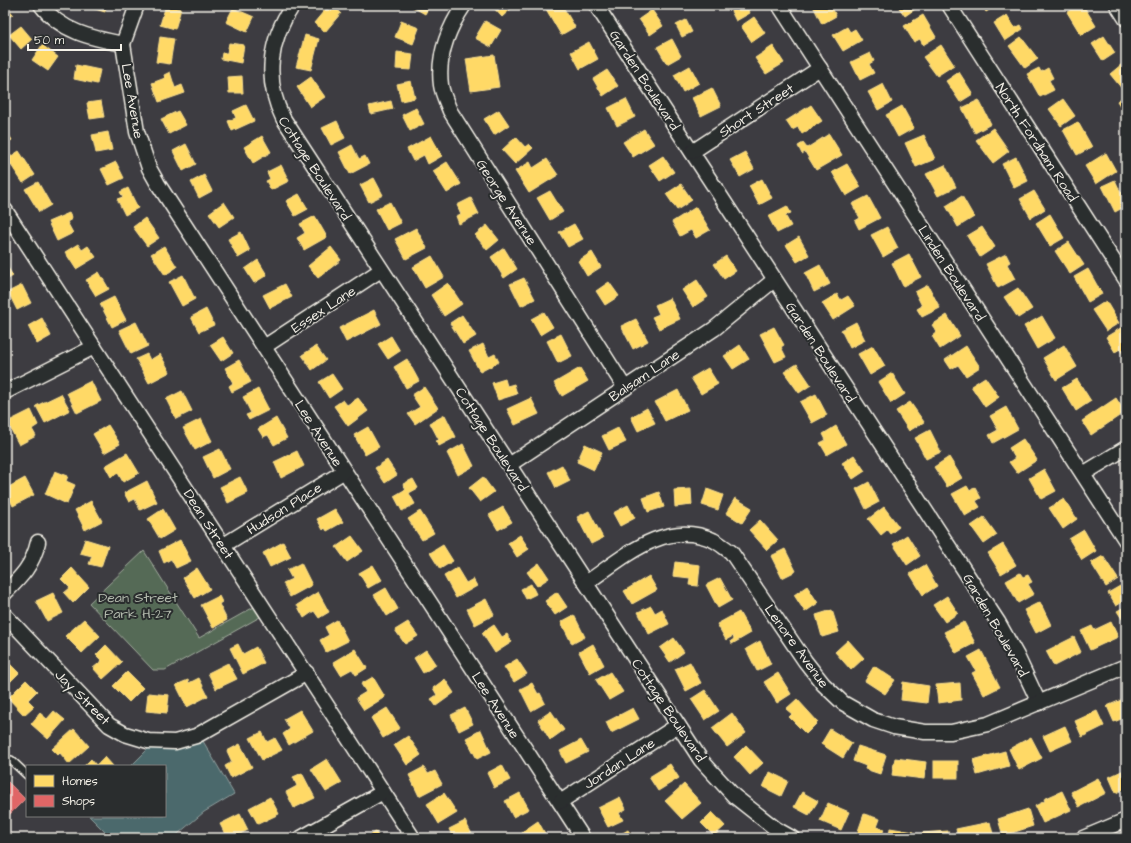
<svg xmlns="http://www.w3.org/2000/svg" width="1131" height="843" font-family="'Architects Daughter',sans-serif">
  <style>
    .green { fill: #546a56; stroke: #a4ae9f }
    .water { fill: #4b696c; stroke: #8f9f9e }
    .homes { fill: #ffd966; stroke: #fce08d }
    .shops { fill: #e06666; stroke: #e6908d }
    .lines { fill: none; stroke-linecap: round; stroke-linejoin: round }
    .service-casing { stroke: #f4f1e8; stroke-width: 10 }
    .minor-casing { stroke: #f4f1e8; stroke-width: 17 }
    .service { stroke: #2a2d2e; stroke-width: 7 }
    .minor { stroke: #2a2d2e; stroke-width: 14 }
    .labels { text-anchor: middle; stroke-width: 4; stroke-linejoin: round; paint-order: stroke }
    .street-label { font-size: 14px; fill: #f4f1e8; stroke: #2a2d2e }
    .park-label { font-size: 14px; fill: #b4bbae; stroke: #2a2d2e }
  </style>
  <rect width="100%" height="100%" fill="#3d3c41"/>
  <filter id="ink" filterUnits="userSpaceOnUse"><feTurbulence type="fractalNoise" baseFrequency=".025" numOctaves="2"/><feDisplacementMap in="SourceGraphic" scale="8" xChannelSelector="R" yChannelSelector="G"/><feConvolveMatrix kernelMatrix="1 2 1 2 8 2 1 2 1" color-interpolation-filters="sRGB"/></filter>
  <g filter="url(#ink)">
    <path class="green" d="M144,551L199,638L254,607L260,617L165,670H153L89,603Z"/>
    <path class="water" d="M200,736L234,794L204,812L173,838H111L89,816H165V766H131L153,744Z"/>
    <g class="homes">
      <path d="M5,5L13,14L5,20Z"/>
      <path d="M82,5H107L105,12Z"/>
      <path d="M166,5L181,9L175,29L160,25Z"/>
      <path d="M329,5H332L341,13L325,32L314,23Z"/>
      <path d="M412,5H430L425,14L411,6Z"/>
      <path d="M491,5H515L502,17Z"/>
      <path d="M552,5H562L575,27L561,35L546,9Z"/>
      <path d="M728,5H746L750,13L736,21Z"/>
      <path d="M815,5H831L836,16L822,24L813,6Z"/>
      <path d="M897,5H916L918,7L905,16Z"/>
      <path d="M982,5H997L986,12Z"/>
      <path d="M1078,5H1083L1096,26L1081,35L1067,12Z"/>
      <path d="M233,8L254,17L247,32L226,22Z"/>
      <path d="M652,10L663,26L650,35L639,19Z"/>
      <path d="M923,15L936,37L923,45L920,39L914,42L904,26Z"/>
      <path d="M1007,15L1015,28L1021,25L1023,29L1005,41L994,23Z"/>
      <path d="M754,17L765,33L752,42L741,26Z"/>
      <path d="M686,20L692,32L682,37L676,25Z"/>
      <path d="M401,21L419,28L413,44L395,37Z"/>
      <path d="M485,21L501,30L491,47L475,38Z"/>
      <path d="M21,26L32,39L21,49L9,35Z"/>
      <path d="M847,27L850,32L855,29L862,40L843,51L833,35Z"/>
      <path d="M305,35L319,39L311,70L296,67Z"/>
      <path d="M1104,36L1115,53L1103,61L1092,44Z"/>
      <path d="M160,37L174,39L170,64L156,62Z"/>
      <path d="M1021,37L1038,59L1025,68L1009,46Z"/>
      <path d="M672,39L681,56L667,64L657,47Z"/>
      <path d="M589,42L598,59L580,69L571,52Z"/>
      <path d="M229,43L244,45L241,63L221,59L222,53H227Z"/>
      <path d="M42,45L58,57L48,71L32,60Z"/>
      <path d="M941,45L954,65L937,76L923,57Z"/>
      <path d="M773,46L784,63L766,74L755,58Z"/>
      <path d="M397,52L413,54L411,70L396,69Z"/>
      <path d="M870,53L874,61L869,64L874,73L860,80L851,62Z"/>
      <path d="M494,55L499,87L471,91L466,59Z"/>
      <path d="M1122,64L1126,70V88L1123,90L1110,74Z"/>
      <path d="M76,65L100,70L97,84L74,79Z"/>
      <path d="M690,66L699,83L683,92L674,75Z"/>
      <path d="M1039,68L1041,72L1048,68L1053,78L1049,80L1054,90L1040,97L1027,74Z"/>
      <path d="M607,70L618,86L603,96L593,79Z"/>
      <path d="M170,72L175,88L182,85L185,93L159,102L152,83L165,78L164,75Z"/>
      <path d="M959,72L973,94L960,102L946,81Z"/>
      <path d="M242,76L243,93H229L228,77Z"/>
      <path d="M311,77L325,97L310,107L297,87Z"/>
      <path d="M411,81L415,98L401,101L397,84Z"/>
      <path d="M883,84L892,102L878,110L868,92Z"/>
      <path d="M712,88L721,106L701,116L692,98Z"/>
      <path d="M1126,95V115L1117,101Z"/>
      <path d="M626,99L635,117L617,126L608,108Z"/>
      <path d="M1063,99L1075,116L1061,126L1049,109Z"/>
      <path d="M979,100L991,124L975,133L962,108Z"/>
      <path d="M101,101L104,117L90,119L87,103Z"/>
      <path d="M391,101L393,109L371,114L369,106Z"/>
      <path d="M246,105L254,121L232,131L228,121L236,118L233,111Z"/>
      <path d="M811,105L822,121L802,134L798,127L792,130L786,121Z"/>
      <path d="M902,106L914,128L898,137L886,115Z"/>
      <path d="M416,108L424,124L410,131L402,115Z"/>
      <path d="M499,110L509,125L494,135L484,119Z"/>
      <path d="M178,111L186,125L169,134L161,119Z"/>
      <path d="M337,121L345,138L331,145L322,128Z"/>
      <path d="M1078,122L1092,147L1077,155L1063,130Z"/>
      <path d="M993,128L1009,151L993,163L976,140Z"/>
      <path d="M5,129L12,140L5,144Z"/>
      <path d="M644,129L654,144L633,157L623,142Z"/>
      <path d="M108,132L112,150L96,153L92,135Z"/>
      <path d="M829,134L842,155L816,170L805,152L802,154L798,146L803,143L807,148Z"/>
      <path d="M924,135L935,159L916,167L905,143Z"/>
      <path d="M262,136L271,152L253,163L244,147Z"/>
      <path d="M431,136L442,156L428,164L424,155L413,161L407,149Z"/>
      <path d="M516,137L525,147L529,144L533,148L515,164L502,150Z"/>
      <path d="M186,144L196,164L183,171L173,151Z"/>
      <path d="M352,145L359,159L365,156L369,164L350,174L339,152Z"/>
      <path d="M19,151L35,175L23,183L7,159Z"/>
      <path d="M745,152L754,169L740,177L730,160Z"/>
      <path d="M1106,153L1116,171L1096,184L1085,166Z"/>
      <path d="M663,156L674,172L660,181L649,165Z"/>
      <path d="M1016,157L1028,181L1014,188L1002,164Z"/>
      <path d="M547,159L558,175L529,193L515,171L530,162L533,168Z"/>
      <path d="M116,162L124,178L109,185L101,169Z"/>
      <path d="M447,162L461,184L447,193L433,171Z"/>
      <path d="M847,164L861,187L846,196L832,172Z"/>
      <path d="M281,165L289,181L271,190L266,181L270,179L267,172Z"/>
      <path d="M945,165L956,187L938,196L926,174Z"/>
      <path d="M204,175L212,191L199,198L191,182Z"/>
      <path d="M374,178L383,195L369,202L360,185Z"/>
      <path d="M762,179L772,198L759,205L749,186Z"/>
      <path d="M1115,180L1121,193L1126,190V206L1115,212L1102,186Z"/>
      <path d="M38,182L51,205L39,212L25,189Z"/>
      <path d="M681,184L692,200L677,210L666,194Z"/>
      <path d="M128,188L138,208L125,215L117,199L123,197L120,192Z"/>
      <path d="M550,191L563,212L550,220L537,198Z"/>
      <path d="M1034,191L1045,209L1031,218L1020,199Z"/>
      <path d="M299,194L308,209L295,216L286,201Z"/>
      <path d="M868,196L880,218L859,229L855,221L860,218L852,204Z"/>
      <path d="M962,196L974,217L958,227L946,206Z"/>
      <path d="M471,198L479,214L459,224L456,216L461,214L457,205Z"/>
      <path d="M224,202L234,217L219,227L209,213Z"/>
      <path d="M390,202L401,223L387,230L376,209Z"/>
      <path d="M787,206L791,213L785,215L791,226L777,233L768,216Z"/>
      <path d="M696,207L710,230L696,238L691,230L680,236L672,222Z"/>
      <path d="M69,213L72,219L67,222L73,233L57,241L48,222Z"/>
      <path d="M1050,214L1064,238L1050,246L1036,223Z"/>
      <path d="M315,216L327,237L304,250L297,238L305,233L300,224Z"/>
      <path d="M145,218L159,238L147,246L133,227Z"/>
      <path d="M574,224L583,239L568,247L559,232Z"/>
      <path d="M487,225L499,240L487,250L475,235Z"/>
      <path d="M887,227L898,248L883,257L871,235Z"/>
      <path d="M982,227L995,247L980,257L967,236Z"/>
      <path d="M416,228L427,248L406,259L395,239Z"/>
      <path d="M241,232L250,251L238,258L228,239Z"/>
      <path d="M799,237L809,255L797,262L786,245Z"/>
      <path d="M1069,242L1084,265L1070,274L1055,251Z"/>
      <path d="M78,244L82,250L88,246L96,257L76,269L65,252Z"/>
      <path d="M164,246L177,267L165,275L151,254Z"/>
      <path d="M331,247L341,260L318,278L308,266Z"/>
      <path d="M504,248L517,269L504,278L491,257Z"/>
      <path d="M592,252L601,267L587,276L578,261Z"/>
      <path d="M909,254L921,277L903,286L892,263Z"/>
      <path d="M1006,254L1010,262L1007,264L1015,279L998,288L986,264Z"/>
      <path d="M432,256L444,277L425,288L413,267Z"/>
      <path d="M726,256L736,271L724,279L714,264Z"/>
      <path d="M258,260L267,275L254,283L245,269Z"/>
      <path d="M5,263L13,276L5,281Z"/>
      <path d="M820,265L830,284L814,292L805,273Z"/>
      <path d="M1088,269L1102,294L1088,302L1074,277Z"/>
      <path d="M99,272L109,289L96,296L86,280Z"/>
      <path d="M183,275L195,299L182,306L169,282Z"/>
      <path d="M524,278L535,299L521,306L510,284Z"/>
      <path d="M697,280L708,297L693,307L682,290Z"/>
      <path d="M609,282L619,296L605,305L596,291Z"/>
      <path d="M448,283L462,304L444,316L431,295Z"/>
      <path d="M285,284L292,297L270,308L263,295Z"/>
      <path d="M22,285L31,303L17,310L8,292Z"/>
      <path d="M928,285L940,308L922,317L917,309L922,306L915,292Z"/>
      <path d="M1018,288L1032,309L1018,318L1004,297Z"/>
      <path d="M837,294L841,300L848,296L855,306L833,320L822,303Z"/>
      <path d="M114,297L126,320L112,327L100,304Z"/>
      <path d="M670,298L680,319L659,329L652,317L659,314L655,305Z"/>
      <path d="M1106,301L1119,323L1106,331L1092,310Z"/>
      <path d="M206,309L214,325L199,332L191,317Z"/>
      <path d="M374,310L381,324L346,342L339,328Z"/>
      <path d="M544,312L553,327L540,335L531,319Z"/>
      <path d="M462,315L476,336L463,344L450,323Z"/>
      <path d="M947,315L960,336L940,349L932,336L937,332L932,325Z"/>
      <path d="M1042,316L1055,338L1037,349L1024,326Z"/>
      <path d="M42,318L51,336L37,344L28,326Z"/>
      <path d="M636,319L648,341L633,349L621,326Z"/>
      <path d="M136,322L148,346L131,354L119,330Z"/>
      <path d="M856,322L865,340L850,348L841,330Z"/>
      <path d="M1124,326L1126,330L1125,358L1120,349L1115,352L1106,337Z"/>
      <path d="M774,327L784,345L781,347L786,357L775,362L760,334Z"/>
      <path d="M561,334L572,356L558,363L547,341Z"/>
      <path d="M391,336L400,351L388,359L378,344Z"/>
      <path d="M223,337L233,353L221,361L210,345Z"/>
      <path d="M483,344L489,357L495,354L499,362L480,372L469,351Z"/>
      <path d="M740,345L749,359L733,369L724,356Z"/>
      <path d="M1064,345L1077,367L1056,380L1043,358Z"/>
      <path d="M316,346L326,360L312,370L302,355Z"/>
      <path d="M873,346L885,366L870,375L858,354Z"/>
      <path d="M966,346L980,367L966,376L958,365L951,369L945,360Z"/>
      <path d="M147,354L150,360L160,354L170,372L149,383L136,359Z"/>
      <path d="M407,359L419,381L406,388L394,367Z"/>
      <path d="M239,360L251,382L232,392L229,386L233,383L225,368Z"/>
      <path d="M797,364L811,385L799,393L784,372Z"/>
      <path d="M580,368L588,381L562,396L554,383Z"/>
      <path d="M708,368L718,384L701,394L691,378Z"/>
      <path d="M892,373L905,394L891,403L878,382Z"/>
      <path d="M332,374L342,389L329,398L319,382Z"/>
      <path d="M985,377L999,397L985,407L971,386Z"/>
      <path d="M505,379L507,386L514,384L517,394L498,400L492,383Z"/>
      <path d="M1077,379L1091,401L1076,411L1062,388Z"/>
      <path d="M91,381L101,401L77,413L67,393Z"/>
      <path d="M424,387L438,408L415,424L408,414L420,407L412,395Z"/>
      <path d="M258,389L269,410L249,420L246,415L251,413L243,397Z"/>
      <path d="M678,390L688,410L665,421L655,402Z"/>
      <path d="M182,391L192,411L176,419L166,399Z"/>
      <path d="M61,394L70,410L45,423L36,406Z"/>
      <path d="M816,394L827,415L812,423L800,402Z"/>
      <path d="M358,398L368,411L348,426L334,406L343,400L347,405Z"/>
      <path d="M531,398L539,414L515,425L507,409Z"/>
      <path d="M1116,398L1125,412L1091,435L1082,421Z"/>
      <path d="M910,402L924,422L909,431L896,411Z"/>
      <path d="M1006,407L1018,429L993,443L989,435L998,430L990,416Z"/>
      <path d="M647,408L655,423L638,431L631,417Z"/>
      <path d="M31,410L38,425L32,429L36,436L19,445L7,422Z"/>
      <path d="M445,415L456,437L439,446L436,441L439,440L430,423Z"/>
      <path d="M276,418L287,438L274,445L268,435L263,437L258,429Z"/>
      <path d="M201,419L212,441L195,450L183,428Z"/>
      <path d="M108,425L120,444L104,453L93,434Z"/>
      <path d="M836,426L846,444L827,455L820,443L826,440L823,434Z"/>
      <path d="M368,427L379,447L365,455L354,435Z"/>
      <path d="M618,428L626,442L609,450L602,436Z"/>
      <path d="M930,430L941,452L926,459L915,438Z"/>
      <path d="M1023,439L1037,460L1017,473L1009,462L1015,458L1009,448Z"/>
      <path d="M463,444L474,466L458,475L447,453Z"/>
      <path d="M585,444L602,452L594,470L577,462Z"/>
      <path d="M220,449L230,469L213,478L203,457Z"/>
      <path d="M297,451L304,466L281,478L274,462Z"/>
      <path d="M127,453L139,473L123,482L118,473L111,477L105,466Z"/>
      <path d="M854,455L865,471L853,479L842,463Z"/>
      <path d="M949,457L962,478L947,487L934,467Z"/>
      <path d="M387,460L397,475L385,483L375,468Z"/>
      <path d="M562,465L570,481L556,488L548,472Z"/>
      <path d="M1044,469L1056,491L1041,499L1029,478Z"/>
      <path d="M55,471L68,476L66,481L75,485L67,504L45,494Z"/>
      <path d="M240,477L248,493L228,503L220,487Z"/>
      <path d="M483,477L494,492L480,502L469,488Z"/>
      <path d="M25,478L34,495L13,506L5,489Z"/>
      <path d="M413,479L418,488L409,493L415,504L402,511L394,496L406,489L403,484Z"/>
      <path d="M147,481L157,502L140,510L135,499L129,502L124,493Z"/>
      <path d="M869,482L879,502L866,509L856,489Z"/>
      <path d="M967,486L970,491L975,487L981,498L976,501L980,507L965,516L952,494Z"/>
      <path d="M691,489L692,505L675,507L674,490Z"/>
      <path d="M707,489L723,495L718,510L702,505Z"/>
      <path d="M659,492L664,507L648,512L643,498Z"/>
      <path d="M735,498L752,508L742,523L726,513Z"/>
      <path d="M1064,499L1077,519L1063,529L1049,508Z"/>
      <path d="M91,501L102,521L85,530L75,510Z"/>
      <path d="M628,505L635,518L620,526L613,513Z"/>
      <path d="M503,507L512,522L498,530L489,515Z"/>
      <path d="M884,507L899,527L890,534L887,530L881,535L868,519Z"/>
      <path d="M163,509L175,530L160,539L148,519Z"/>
      <path d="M335,509L343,522L327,531L325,528L323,530L317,519Z"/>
      <path d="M420,511L434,533L422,540L408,519Z"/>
      <path d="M589,511L603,538L591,544L577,517Z"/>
      <path d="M984,517L997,535L984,544L971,526Z"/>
      <path d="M760,520L778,540L767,550L749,530Z"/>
      <path d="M1084,530L1096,551L1082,560L1069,539Z"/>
      <path d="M520,535L529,549L517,557L508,543Z"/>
      <path d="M907,535L920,556L907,565L893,544Z"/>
      <path d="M352,536L363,551L347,562L336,547Z"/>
      <path d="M85,539L108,546L101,567L89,564L92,556L80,553Z"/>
      <path d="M180,540L191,561L176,568L171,559L164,563L159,551Z"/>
      <path d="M283,542L291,557L270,567L263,553Z"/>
      <path d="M1003,544L1016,565L1001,574L988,553Z"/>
      <path d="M443,545L453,561L440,569L430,553Z"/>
      <path d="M785,549L796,571L782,578L771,556Z"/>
      <path d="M1103,556L1118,579L1106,587L1091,563Z"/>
      <path d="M675,562L700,565L698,586L689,585L690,578L673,576Z"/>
      <path d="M301,563L312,585L290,597L283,583L292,579L287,570Z"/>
      <path d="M539,563L549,578L537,586L527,572Z"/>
      <path d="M373,565L382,580L368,588L359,573Z"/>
      <path d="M925,565L937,586L923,595L910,574Z"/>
      <path d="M72,568L89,587L73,603L64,593L70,588L61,579Z"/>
      <path d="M197,568L210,589L195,598L183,578Z"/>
      <path d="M457,568L466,583L473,579L477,586L456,598L444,576Z"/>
      <path d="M1020,573L1023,577L1028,575L1032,582L1028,584L1034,594L1018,603L1006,581Z"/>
      <path d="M649,576L657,590L632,604L624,591Z"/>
      <path d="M720,578L732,600L718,608L706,585Z"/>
      <path d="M531,584L536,594L526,599L521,589Z"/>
      <path d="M807,586L818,603L805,612L794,595Z"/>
      <path d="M1120,586L1126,596V600L1116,606L1108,593Z"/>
      <path d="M386,588L398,609L387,616L374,595Z"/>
      <path d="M318,592L329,612L319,618L314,611L304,618L297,605Z"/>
      <path d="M557,592L567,607L555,615L545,601Z"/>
      <path d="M53,593L63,613L47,621L36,601Z"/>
      <path d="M219,596L222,602L219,604L227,620L213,628L201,605Z"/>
      <path d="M947,596L958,613L945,622L933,605Z"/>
      <path d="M486,599L494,615L475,625L467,609Z"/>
      <path d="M1040,602L1051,625L1036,633L1024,610Z"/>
      <path d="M651,606L655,613L662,609L669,624L649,634L638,612Z"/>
      <path d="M1126,606V625L1117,611Z"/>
      <path d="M832,610L839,632L822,637L816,615Z"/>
      <path d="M739,612L751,633L732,644L731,641L734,639L733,636L726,640L717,624Z"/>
      <path d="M574,615L585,637L572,644L561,622Z"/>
      <path d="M84,619L100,636L82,653L65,636Z"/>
      <path d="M337,620L348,641L326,652L320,640L329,635L325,627Z"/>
      <path d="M408,622L418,636L405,644L395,630Z"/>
      <path d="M964,622L975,643L956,653L944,632Z"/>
      <path d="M1111,622L1118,637L1090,650L1081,631L1092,626L1094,630Z"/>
      <path d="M494,625L502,637L507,634L512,642L495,653L482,633Z"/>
      <path d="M1074,637L1081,652L1054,666L1046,651Z"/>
      <path d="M674,638L684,652L670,662L660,648Z"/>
      <path d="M848,640L864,658L851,670L835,652Z"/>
      <path d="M760,641L771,664L757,671L746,649Z"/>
      <path d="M238,644L243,654L256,647L264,663L243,674L230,648Z"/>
      <path d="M593,644L604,665L590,673L579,652Z"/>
      <path d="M106,645L122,662L103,679L93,668L102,661L96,655Z"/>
      <path d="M355,649L367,668L356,675L352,669L341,675L333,662Z"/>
      <path d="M426,650L436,665L423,673L414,658Z"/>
      <path d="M981,650L1000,687L984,695L972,673L976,671L968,657Z"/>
      <path d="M517,659L527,674L514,682L504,667Z"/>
      <path d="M7,661L19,673L5,687V664Z"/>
      <path d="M690,662L701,683L686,691L675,669Z"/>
      <path d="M228,663L237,679L216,689L208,673Z"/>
      <path d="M874,666L895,680L885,694L865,681Z"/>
      <path d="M127,672L143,688L129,702L113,686Z"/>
      <path d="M610,672L623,692L609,700L596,680Z"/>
      <path d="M778,673L791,694L777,703L764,682Z"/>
      <path d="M373,677L385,697L364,710L356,698L366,692L361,684Z"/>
      <path d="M199,678L208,696L187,707L176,685L188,680L189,683Z"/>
      <path d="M445,679L454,693L436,706L431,699L437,695L433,688Z"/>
      <path d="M26,680L37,691L28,700L34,706L24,715L8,698Z"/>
      <path d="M903,682L929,686L927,703L901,700Z"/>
      <path d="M532,683L538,694L540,693L545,703L531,711L520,689Z"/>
      <path d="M960,683L961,700L938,703L936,685Z"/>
      <path d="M705,690L719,711L705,720L691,699Z"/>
      <path d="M148,693L169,695L167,713L146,711Z"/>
      <path d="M1126,698V717L1114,722L1107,706Z"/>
      <path d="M797,699L818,722L806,734L789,717L792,714L786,709Z"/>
      <path d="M387,708L400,728L383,738L371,718Z"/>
      <path d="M465,708L473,724L459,731L451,715Z"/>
      <path d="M633,708L639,719L611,733L606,722Z"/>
      <path d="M300,710L313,731L289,745L283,734L290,729L284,719Z"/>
      <path d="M54,711L65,720L48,739L31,724L40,713L47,719Z"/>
      <path d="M551,711L564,730L550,740L538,720Z"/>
      <path d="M1097,711L1104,726L1082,737L1075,721Z"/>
      <path d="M732,713L746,733L727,747L712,728Z"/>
      <path d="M1065,726L1072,741L1050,751L1043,736Z"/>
      <path d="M74,729L89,746L69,764L60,753L58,755L52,749Z"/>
      <path d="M830,729L852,743L843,758L821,744Z"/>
      <path d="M481,730L491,752L477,759L466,738Z"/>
      <path d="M262,732L267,742L275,738L282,750L262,760L250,738Z"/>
      <path d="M408,736L421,755L407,765L394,745Z"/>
      <path d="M1031,737L1042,758L1019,770L1009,749Z"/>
      <path d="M581,740L588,752L566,763L560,751Z"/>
      <path d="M240,744L252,767L231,778L225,766L232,762L227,751Z"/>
      <path d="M746,745L763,763L750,775L734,757Z"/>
      <path d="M858,746L886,755L880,774L865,769L866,766L853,761Z"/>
      <path d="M1005,751L1009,766L977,775L973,760Z"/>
      <path d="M105,757L113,766H84L91,759L96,765Z"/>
      <path d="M895,758L926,762L924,779L892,775Z"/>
      <path d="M327,759L342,783L326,792L311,769Z"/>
      <rect x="934" y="761" width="24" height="17"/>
      <path d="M670,764L679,778L658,791L649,777Z"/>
      <path d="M502,765L510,780L494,788L487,773Z"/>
      <path d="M424,767L428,774L435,771L442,784L419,796L409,775Z"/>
      <path d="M1126,769V788L1116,793L1109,777Z"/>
      <path d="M770,772L788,781L781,796L763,787Z"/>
      <path d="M302,773L315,798L294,808L286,792L297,786L293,777Z"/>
      <path d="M1098,778L1106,793L1079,807L1071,792Z"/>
      <path d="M684,784L701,803L682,819L665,801Z"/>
      <path d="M1062,791L1071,810L1043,823L1035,806L1045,801L1044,799Z"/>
      <path d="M802,792L818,801L809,815L794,807Z"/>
      <path d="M444,793L457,813L439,824L427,804Z"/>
      <path d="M520,793L529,809L513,817L505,801Z"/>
      <path d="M270,797L279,814L258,824L249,808Z"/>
      <path d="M620,797L626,809L619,813L623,820L608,827L598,808Z"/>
      <path d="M828,803L849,812L841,830L820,821Z"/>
      <path d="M1028,809L1033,826L1003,836L998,819Z"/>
      <path d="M712,812L725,826L714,836L701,823Z"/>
      <path d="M240,814L248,830L232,838H227L220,824Z"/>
      <path d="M864,814L880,819L877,827L884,829L881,838H868L857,834Z"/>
      <path d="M465,821L474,838H453L449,829Z"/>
      <path d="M538,821L547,837L526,838L522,832Z"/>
      <path d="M990,822L994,838H958L956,829Z"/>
      <path d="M890,828L914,832L913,838H889Z"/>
      <path d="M628,830L633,838H616V837Z"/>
      <path d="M948,831V838H922V833Z"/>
      <path d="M376,832L379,838H364Z"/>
    </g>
    <path class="shops" d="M5,779L25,799L5,819Z"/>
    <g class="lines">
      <defs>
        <path id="service" d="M5,760H11L27,775"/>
        <g id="minor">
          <path d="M41,5C61,32 92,38 123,44"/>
          <path d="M137,5L123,44L137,132L149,168L158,184L583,838"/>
          <path d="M293,5C269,40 264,80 283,118L701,760L734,796L776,829L792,838"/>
          <path d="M464,5C448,29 437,55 441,85C442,93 447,103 450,111L625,388"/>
          <path d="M596,5L998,622L1017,656L1039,703"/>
          <path d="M779,5L1126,541"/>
          <path d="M949,5L1126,280"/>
          <path d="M1117,5L1126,19"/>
          <path d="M692,152L820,68"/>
          <path d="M5,210L413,838"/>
          <path d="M264,347L381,270"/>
          <path d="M5,392L94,347"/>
          <path d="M509,465L714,329L774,280"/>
          <path d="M1083,474L1126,448"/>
          <path d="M224,545L343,472"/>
          <path d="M586,583C623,558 665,518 713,540C719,543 725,548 731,552L805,661L823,684L843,703L873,720L894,727L925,732H951L988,724L1126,666"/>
          <path d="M5,593C21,577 33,565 38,542"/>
          <path d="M5,615L109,725L125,734L148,741L175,742L196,736L307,673"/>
          <path d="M560,802L678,725"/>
          <path d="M301,838L383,792"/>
          <path d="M1083,838L1126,820"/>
        </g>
      </defs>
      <use href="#service" class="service-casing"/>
      <use href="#minor" class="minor-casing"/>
      <use href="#service" class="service"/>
      <use href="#minor" class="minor"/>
    </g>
  </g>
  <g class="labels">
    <g class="street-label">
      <text transform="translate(645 80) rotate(57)" y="5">Garden Boulevard</text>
      <text transform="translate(133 101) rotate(80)" y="5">Lee Avenue</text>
      <text transform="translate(756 110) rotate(-33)" y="5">Short Street</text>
      <text transform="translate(1037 142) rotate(57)" y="5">North Fordham Road</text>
      <text transform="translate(315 168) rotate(57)" y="5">Cottage Boulevard</text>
      <text transform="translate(507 202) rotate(57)" y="5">George Avenue</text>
      <text transform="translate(952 273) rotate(57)" y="5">Linden Boulevard</text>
      <text transform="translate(323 309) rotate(-33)" y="5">Essex Lane</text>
      <text transform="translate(821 352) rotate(57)" y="5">Garden Boulevard</text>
      <text transform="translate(644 375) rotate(-34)" y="5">Balsam Lane</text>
      <text transform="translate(319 433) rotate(57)" y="5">Lee Avenue</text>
      <text transform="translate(492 439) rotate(57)" y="5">Cottage Boulevard</text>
      <text transform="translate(284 508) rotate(-32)" y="5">Hudson Place</text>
      <text transform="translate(209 524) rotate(57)" y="5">Dean Street</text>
      <text transform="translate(996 625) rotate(60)" y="5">Garden Boulevard</text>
      <text transform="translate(797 646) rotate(54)" y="5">Lenore Avenue</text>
      <text transform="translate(83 697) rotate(45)" y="5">Jay Street</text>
      <text transform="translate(496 705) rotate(57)" y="5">Lee Avenue</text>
      <text transform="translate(669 710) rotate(56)" y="5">Cottage Boulevard</text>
      <text transform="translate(619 763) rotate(-33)" y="5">Jordan Lane</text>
    </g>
    <g class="park-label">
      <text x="138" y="602">Dean Street<tspan x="138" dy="16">Park H-27</tspan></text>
    </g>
  </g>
  <rect width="1131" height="843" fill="none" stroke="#2a2d2e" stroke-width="20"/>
  <rect x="10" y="10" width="1111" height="823" fill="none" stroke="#f4f1e8" stroke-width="1.5" filter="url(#ink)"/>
  <rect x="26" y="765" width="140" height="52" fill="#2a2d2e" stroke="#7b7b78"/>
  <rect x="34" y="775" width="20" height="12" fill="#ffd966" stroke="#7b7b78"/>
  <text x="62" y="785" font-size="12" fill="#f4f1e8">Homes</text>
  <rect x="34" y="795" width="20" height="12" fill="#e06666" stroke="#7b7b78"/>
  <text x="62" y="805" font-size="12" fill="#f4f1e8">Shops</text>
  <path d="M28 44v6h93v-6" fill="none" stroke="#f4f1e8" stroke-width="2"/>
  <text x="34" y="44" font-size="12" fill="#f4f1e8" stroke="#2a2d2e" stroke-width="3" paint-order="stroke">50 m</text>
</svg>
